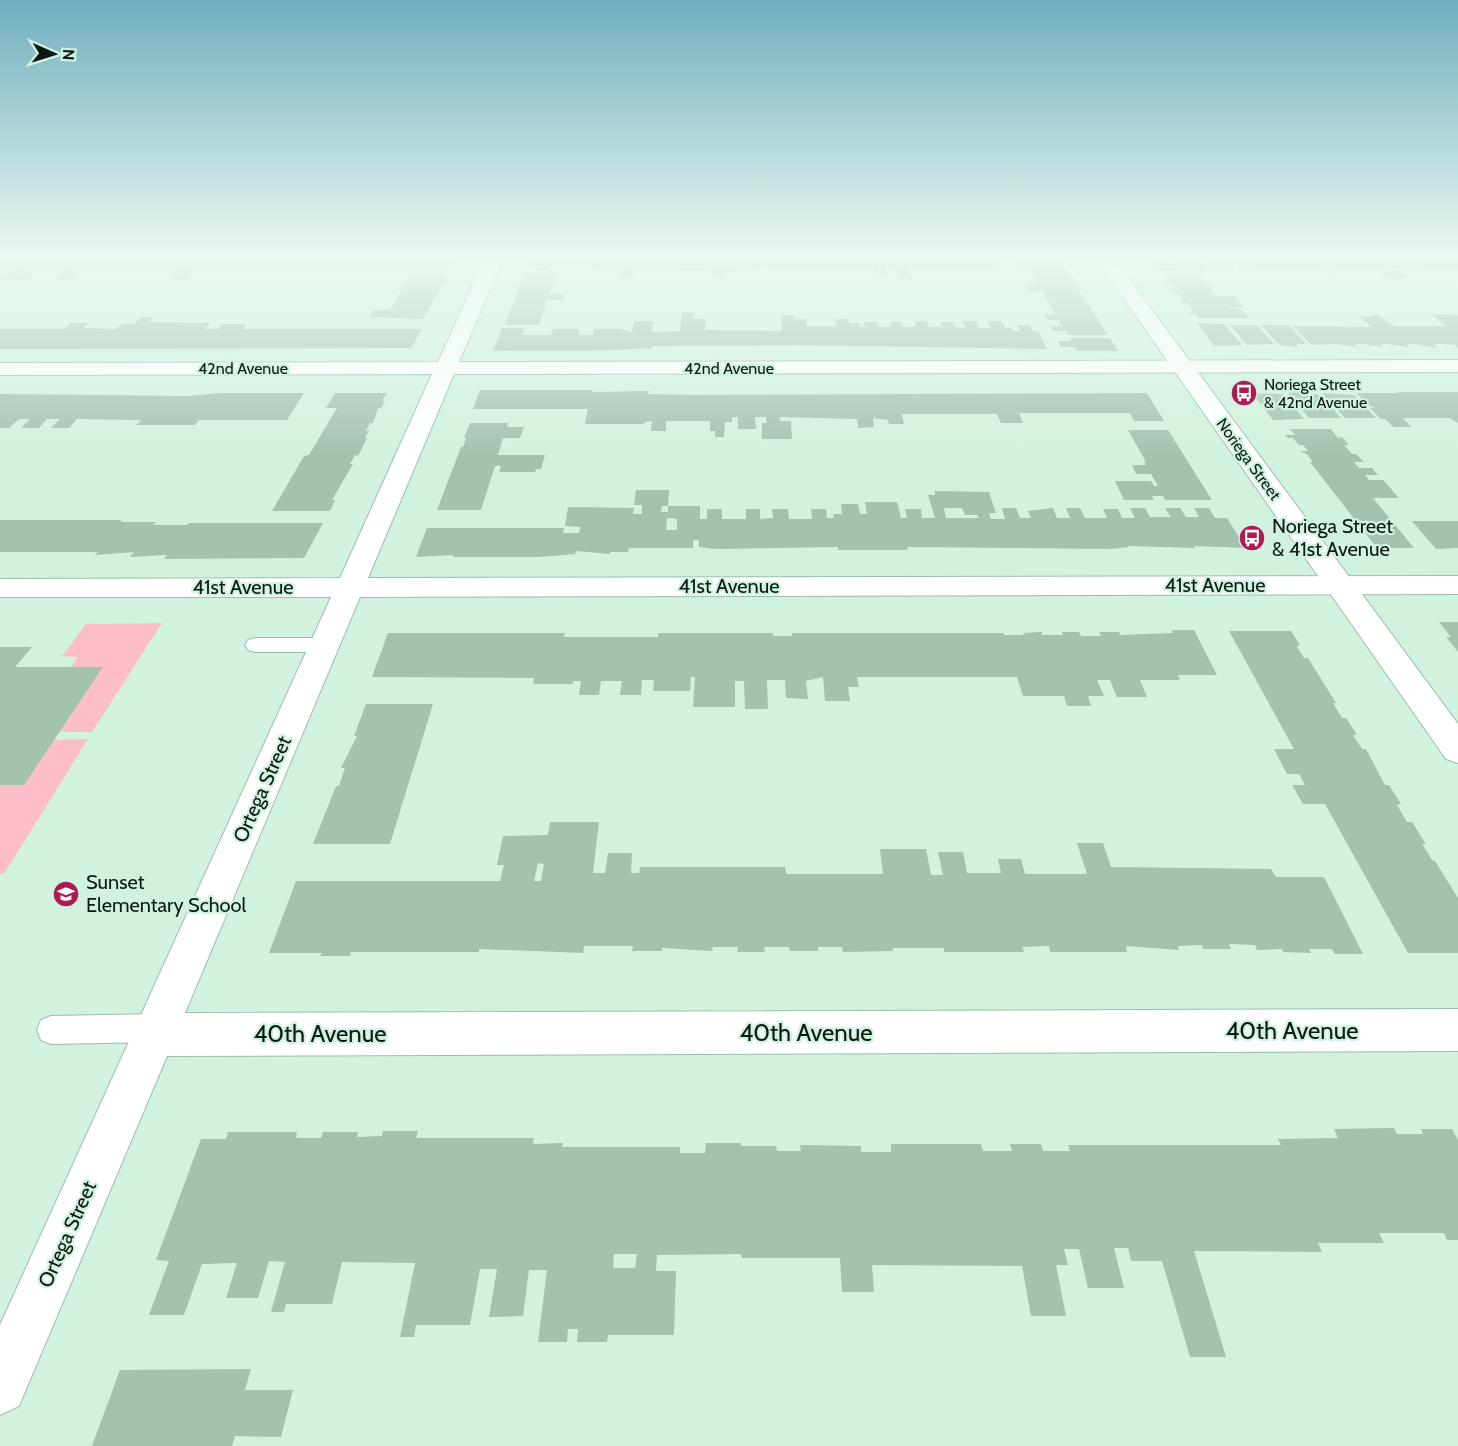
<svg xmlns="http://www.w3.org/2000/svg" width="1458" height="1446" font-family="Cabin,sans-serif">
  <style>
    .green { fill: #fdbdca }
    .building { fill: #a2c3b0; fill-rule: evenodd }
    .lines { fill: none; stroke-linecap: round; stroke-linejoin: round }
    .service-casing { stroke: #9cbdaa; stroke-width: 2 }
    .minor-casing { stroke: #9cbdaa; stroke-width: 2 }
    .tertiary-casing { stroke: #9cbdaa; stroke-width: 2 }
    .service { fill: #fff; fill-rule: evenodd }
    .minor { fill: #fff; fill-rule: evenodd }
    .tertiary { fill: #fff; fill-rule: evenodd }
    .labels { text-anchor: middle; stroke-width: 4.5; stroke-linejoin: round; paint-order: stroke }
    .far-street-label { font-size: 16px; fill: #0d1a13; stroke: #d0f2de }
    .far-poi-label { font-size: 16px; fill: #0d1a13; stroke: #d0f2de; text-anchor: start }
    .poi-label { font-size: 20px; fill: #0d1a13; stroke: #d0f2de; text-anchor: start }
    .street-label { font-size: 20px; fill: #0d1a13; stroke: #d0f2de }
    .near-street-label { font-size: 24px; fill: #0d1a13; stroke: #d0f2de }
  </style>
  <rect width="100%" height="100%" fill="#d0f2de"/>
  <g class="green">
    <path d="M162,623L92,732H60L102,667H71L78,657L59,656L64,654L86,624Z"/>
    <path d="M88,739L4,874H0V785H24L54,740Z"/>
  </g>
  <g class="building">
    <path d="M0,256H458L452,269H199L183,281H169L174,276H170L177,270H77L75,271H80L69,280H53L65,269H31L28,271H37L24,281H0L13,271L23,270H0Z"/>
    <path d="M529,256H999L1005,269L909,268L913,281H900L896,268H886L888,275H875L873,268H753V271L726,272V277H712V272L707,271L639,269L638,271H635L633,278L621,277L622,271H616V269H593L594,266H548L546,271H534L536,266H525Z"/>
    <path d="M1022,256H1064V258H1058L1063,262L1070,276H1072L1075,281H1073L1108,335H1067L1066,331H1053L1050,326H1062L1059,320H1047L1044,314H1055L1042,291H1028L1024,283H1037L1030,270H1018L1015,263H1026Z"/>
    <path d="M1143,256H1166L1179,271H1154L1148,262H1151Z"/>
    <path d="M1170,256H1195L1207,270H1182Z"/>
    <path d="M1199,256H1222L1235,270H1211Z"/>
    <path d="M1227,256H1458V268H1421L1424,270H1412L1409,268H1389L1400,270L1411,278H1387L1380,272H1389L1384,268H1329L1336,274H1326L1319,268H1260L1240,270Z"/>
    <path d="M525,272H556L549,294H564L562,300H547L539,325H505Z"/>
    <path d="M1166,276H1199L1218,296H1235L1244,307H1227L1241,309L1249,318H1199L1196,314H1190L1188,312H1193L1188,303H1181L1179,301H1183L1180,296L1170,289H1177L1162,279H1168Z"/>
    <path d="M409,277H447L423,319L369,317L374,310H390Z"/>
    <path d="M682,312L695,313L694,319H706L705,330L782,331L781,315H794L795,319H806L807,326H836L835,319H848L849,323H858L859,327H865L864,322H877L878,327H891L890,322H902L903,327H916L915,321H927L929,327H942L940,322H953L955,327L965,328L962,321H976L979,328H990L987,321H1002L1005,328H1012L1013,331H1020L1017,325H1030L1033,331H1038L1047,349L798,345L653,346V348L587,351H493L502,328H524L522,335H551L553,329H579L578,335H593L594,329H621L632,332L634,321H653L652,332L680,331Z"/>
    <path d="M1431,314L1458,315V348L1455,345L1441,344H1433L1437,348L1415,344H1406L1409,347L1388,344H1380L1383,347L1362,344H1354L1357,347L1336,344L1311,345L1293,326L1371,327L1360,317L1378,315L1394,326H1445Z"/>
    <path d="M141,317H153L148,322L210,323L205,329H217L222,324H247L243,329H422L411,348L0,349V329H64L71,323H88L84,328L116,329L122,324H134Z"/>
    <path d="M1197,323L1224,324L1242,345L1214,346Z"/>
    <path d="M1230,325H1257L1274,344L1247,345Z"/>
    <path d="M1261,325H1289L1306,344H1296L1298,347L1279,345Z"/>
    <path d="M1070,338H1110L1118,351H1077L1074,347H1060L1058,341H1071Z"/>
    <path d="M480,390H592V392L649,391L648,394L690,395L1147,393L1164,421H1134L1130,413H1019L1023,423H1001L997,414H902L904,424H889L888,420L873,418L874,427L858,428L857,419L780,417V421H791L792,439H762V423H766V417H755L756,429H738V417H732V422H725L724,437H715V431H710V421H666V431H651L652,421L645,422L644,424H585L588,409H473Z"/>
    <path d="M1300,392L1320,395L1341,418H1309L1288,393Z"/>
    <path d="M1397,392H1458V423L1450,418H1403L1411,427H1393L1385,419H1381L1370,408H1375L1367,405L1357,393H1398Z"/>
    <path d="M219,393H304L287,420H199L195,425H136L141,420L77,419L69,428H51L60,419H47L39,428H21L30,419H19L9,428H0V394L189,396Z"/>
    <path d="M335,393H387L382,401H385L381,408H378L373,423H370L366,431H369L365,438H367L358,456L355,455L350,464H353L332,500H335L330,511H272L304,456L309,455L337,408H326Z"/>
    <path d="M1251,393L1283,394L1304,419L1273,420L1263,407H1268L1266,404H1261Z"/>
    <path d="M1322,393L1354,395L1376,418H1345Z"/>
    <path d="M470,423H508L507,427H524L520,438H503L498,455H545L541,469H536L535,472H499L501,466H495L481,510H437L461,447H463L466,438H464Z"/>
    <path d="M1290,429H1331L1338,438L1342,437L1349,445H1344L1352,454H1356L1364,462H1354L1359,468H1372L1378,475H1365L1369,480H1383L1399,498H1373L1414,548H1377L1310,462H1313L1307,454L1300,451H1308L1303,445H1299L1293,438H1288L1285,435H1295Z"/>
    <path d="M1128,430H1168L1212,500H1165L1163,496H1152L1154,500H1124L1115,481H1151L1154,486H1158L1151,474H1136L1132,465H1146L1144,462H1146Z"/>
    <path d="M636,490H669L668,506H662L661,512H668V506H700V519H707V509H722V519H746V509H760V519L773,518L772,509H788L789,519H812L811,509H826L827,518H834L833,514H842L841,504H858L860,514H867L865,502H897L901,518H907L905,509H921L922,518H935L928,495H935V491L989,492L996,513H989L991,519H1005L1002,508H1016L1020,518H1031L1028,511L1053,508L1057,518H1070L1066,508H1080L1085,518H1107L1103,509H1118L1122,518H1135L1130,508H1145L1150,517H1171L1165,508H1180L1186,517H1199L1194,508H1209L1215,518H1227L1246,548L1194,546L1195,548L1128,546L1129,547L1111,549L907,547L908,550H838V547L714,549L699,547V540H693V548H629L628,552H610V554L576,551L575,554L541,557H453L454,555L416,557L427,528H564L563,533H579L580,527L565,526L568,507L634,508L633,514H642V505H634ZM944,508H962L965,515H977L979,518H946ZM667,518L677,519V530H666Z"/>
    <path d="M0,520H122L120,522H156L153,525H187L189,523H323L304,558L164,559L167,555L130,557L134,552L95,555L98,552H0Z"/>
    <path d="M1412,521H1458V548L1436,549Z"/>
    <path d="M1439,622H1458V652L1446,637H1451Z"/>
    <path d="M1172,630H1194L1217,675H1178L1180,680H1140L1147,697H1117L1110,680H1097L1104,696H1088L1091,706H1067L1064,696H1023L1017,677H857L859,687H848L850,701H825L823,677L806,681L808,699L786,698L785,680H767L768,709H745L744,681H735V707H693L695,677H691L690,691H653L654,680H642L641,695H620L622,681H601L599,695H579L581,681H573V684H533L534,678L372,677L388,633H565L564,637H658V633H773V636H792V633H1004V635H1025L1023,633L1042,632V635H1063L1062,632H1079L1081,636H1101L1099,632H1119L1120,635L1173,633Z"/>
    <path d="M1229,631H1291L1300,645L1297,646L1304,658H1308L1336,703H1333L1342,718H1346L1357,735H1353L1362,749H1366L1385,785H1389L1401,804L1397,805L1407,822H1412L1426,844H1422L1432,860L1435,861L1458,898V953H1408L1325,804H1303L1292,785H1305L1299,774H1287L1274,749H1294Z"/>
    <path d="M0,647H32L15,667H103L24,785H0Z"/>
    <path d="M366,704H433L390,844H313L336,786H339L345,768H341L357,736H354Z"/>
    <path d="M550,822H599L593,873H605L608,853H632L631,873H639L640,867H785L786,874H883L880,849H926L931,875H943L938,852H963L967,873H1001L998,859H1021L1025,874H1087L1077,843H1103L1111,867L1271,869L1276,877H1324L1363,954H1335L1332,949H1309L1311,953L1283,952L1282,949L1257,950L1255,945L1229,944L1231,949H1203L1202,945L1178,946L1179,950L1126,946L1127,952H1050L1049,946L1022,947L1024,952H944V948H893V951L843,952L842,947H818V951H790L789,947H764L765,952H737L738,947H712L713,951L662,948V951H632L633,946H584L583,953L479,949V952H351L350,956H320L322,953H269L296,881H500L504,865H497L503,836L548,835ZM538,863L544,864L541,881H534Z"/>
    <path d="M1394,1128L1397,1134H1423L1421,1129H1452L1458,1140V1240H1447L1444,1233H1379L1384,1243H1318L1322,1252L1194,1251L1226,1357H1190L1162,1261H1131L1128,1248H1114L1124,1288H1088L1079,1249H1064L1068,1265H1056L1066,1316H1031L1022,1266L872,1265L874,1292H842L840,1258H742L741,1254L657,1255L656,1271H676L674,1335H608L607,1342H577L578,1329H568L567,1342H538L547,1270H529L523,1316L489,1317L497,1269H480L470,1325H416L414,1337H400L415,1263L342,1262L332,1304H286L284,1312H271L285,1262L269,1261L258,1298H226L237,1263L202,1264L184,1315H149L169,1261L156,1260L201,1139H226L228,1132H297L296,1138H321L323,1132H358L357,1137L382,1136L383,1131H418L416,1138H534L533,1144L563,1143L562,1147H680V1153H705L706,1143H741V1146H776L777,1151H801L800,1145L861,1146V1152H891V1144H981L983,1151H1012L1010,1144H1041L1043,1151H1070L1068,1145H1281L1278,1139L1338,1138L1334,1129ZM614,1254H637L635,1268H613Z"/>
    <path d="M251,1369L245,1390H293L281,1437L235,1436L232,1446H92L120,1370Z"/>
  </g>
  <g class="lines">
    <defs>
      <g id="service">
        <path d="M255,638H324L331,640L334,645L331,650L324,652H255L248,650L245,645L248,640Z"/>
        <path d="M157,1014L167,1018L171,1028L167,1038L157,1042L51,1044L41,1040L37,1030L41,1020L51,1016Z"/>
      </g>
      <path id="minor" d="M486,256H504L459,362L1458,360V372L454,374L368,578L1458,576V594L360,597L185,1013L1458,1009V1051L167,1056L19,1406L0,1415V1325L331,597H0V579L340,578L432,374L0,375V363L438,362Z"/>
      <path id="tertiary" d="M1094,256H1112L1458,724V763L1446,759Z"/>
    </defs>
    <use href="#service" class="service-casing"/>
    <use href="#minor" class="minor-casing"/>
    <use href="#tertiary" class="tertiary-casing"/>
    <use href="#service" class="service"/>
    <use href="#minor" class="minor"/>
    <use href="#tertiary" class="tertiary"/>
  </g>
  <linearGradient id="sky" x2="0" y2="1"><stop stop-color="#70afbf"/><stop offset="0.56" stop-color="#eaf9f0"/><stop offset="1" stop-color="#eaf9f0" stop-opacity="0"/></linearGradient>
  <rect width="1458" height="458" fill="url(#sky)"/>
  <defs>
    <symbol id="bus-disc" viewBox="-11 -11 22 22"><circle r="9.5" fill="#ac1b52" stroke="#d0f2de"/><path d="M-5-6H5V4H4V6H2V4H-2V6H-4V4H-5ZM-3.5-4V0h7V-4ZM-3.5 1.2v1.5H-2V1.2ZM2 1.2v1.5H3.5V1.2Z" fill="#fff"/></symbol>
    <symbol id="school-disc" viewBox="-11 -11 22 22"><circle r="9.5" fill="#ac1b52" stroke="#d0f2de"/><path d="M0-5L7-2L0 1L-7-2ZM-4 1L0 2.5L4 1V4Q0 6-4 4Z" fill="#fff"/></symbol>
  </defs>
  <g fill-rule="evenodd">
    <use href="#bus-disc" x="1229" y="378" width="30" height="30"/>
    <use href="#bus-disc" x="1237" y="523" width="30" height="30"/>
    <use href="#school-disc" x="51" y="879" width="30" height="30"/>
  </g>
  <g class="labels">
    <g class="far-street-label">
      <text x="243" y="374">42nd Avenue</text>
      <text x="729" y="374">42nd Avenue</text>
      <text transform="translate(1249 459) rotate(54)" y="6">Noriega Street</text>
    </g>
    <g class="far-poi-label">
      <text x="1264" y="390">Noriega Street<tspan x="1264" dy="18">&amp; 42nd Avenue</tspan></text>
    </g>
    <g class="poi-label">
      <text x="1272" y="533">Noriega Street<tspan x="1272" dy="23">&amp; 41st Avenue</tspan></text>
      <text x="86" y="889">Sunset<tspan x="86" dy="23">Elementary School</tspan></text>
    </g>
    <g class="street-label">
      <text x="1215" y="592">41st Avenue</text>
      <text x="729" y="593">41st Avenue</text>
      <text x="243" y="594">41st Avenue</text>
      <text transform="translate(262 789) rotate(-66)" y="7">Ortega Street</text>
      <text transform="translate(67 1234) rotate(-66)" y="7">Ortega Street</text>
    </g>
    <g class="near-street-label">
      <text x="1292" y="1039">40th Avenue</text>
      <text x="806" y="1041">40th Avenue</text>
      <text x="320" y="1042">40th Avenue</text>
    </g>
  </g>
  <g transform="translate(54 54) rotate(93)" stroke="#d0f2de" stroke-width="4.5" paint-order="stroke">
  <path d="M0-4.5L10 22L0 15L-10 22Z" fill="#0d1a13"/>
  <text y="-9" font-size="16" font-weight="bold" text-anchor="middle" fill="#0d1a13">N</text>
  </g>
</svg>
